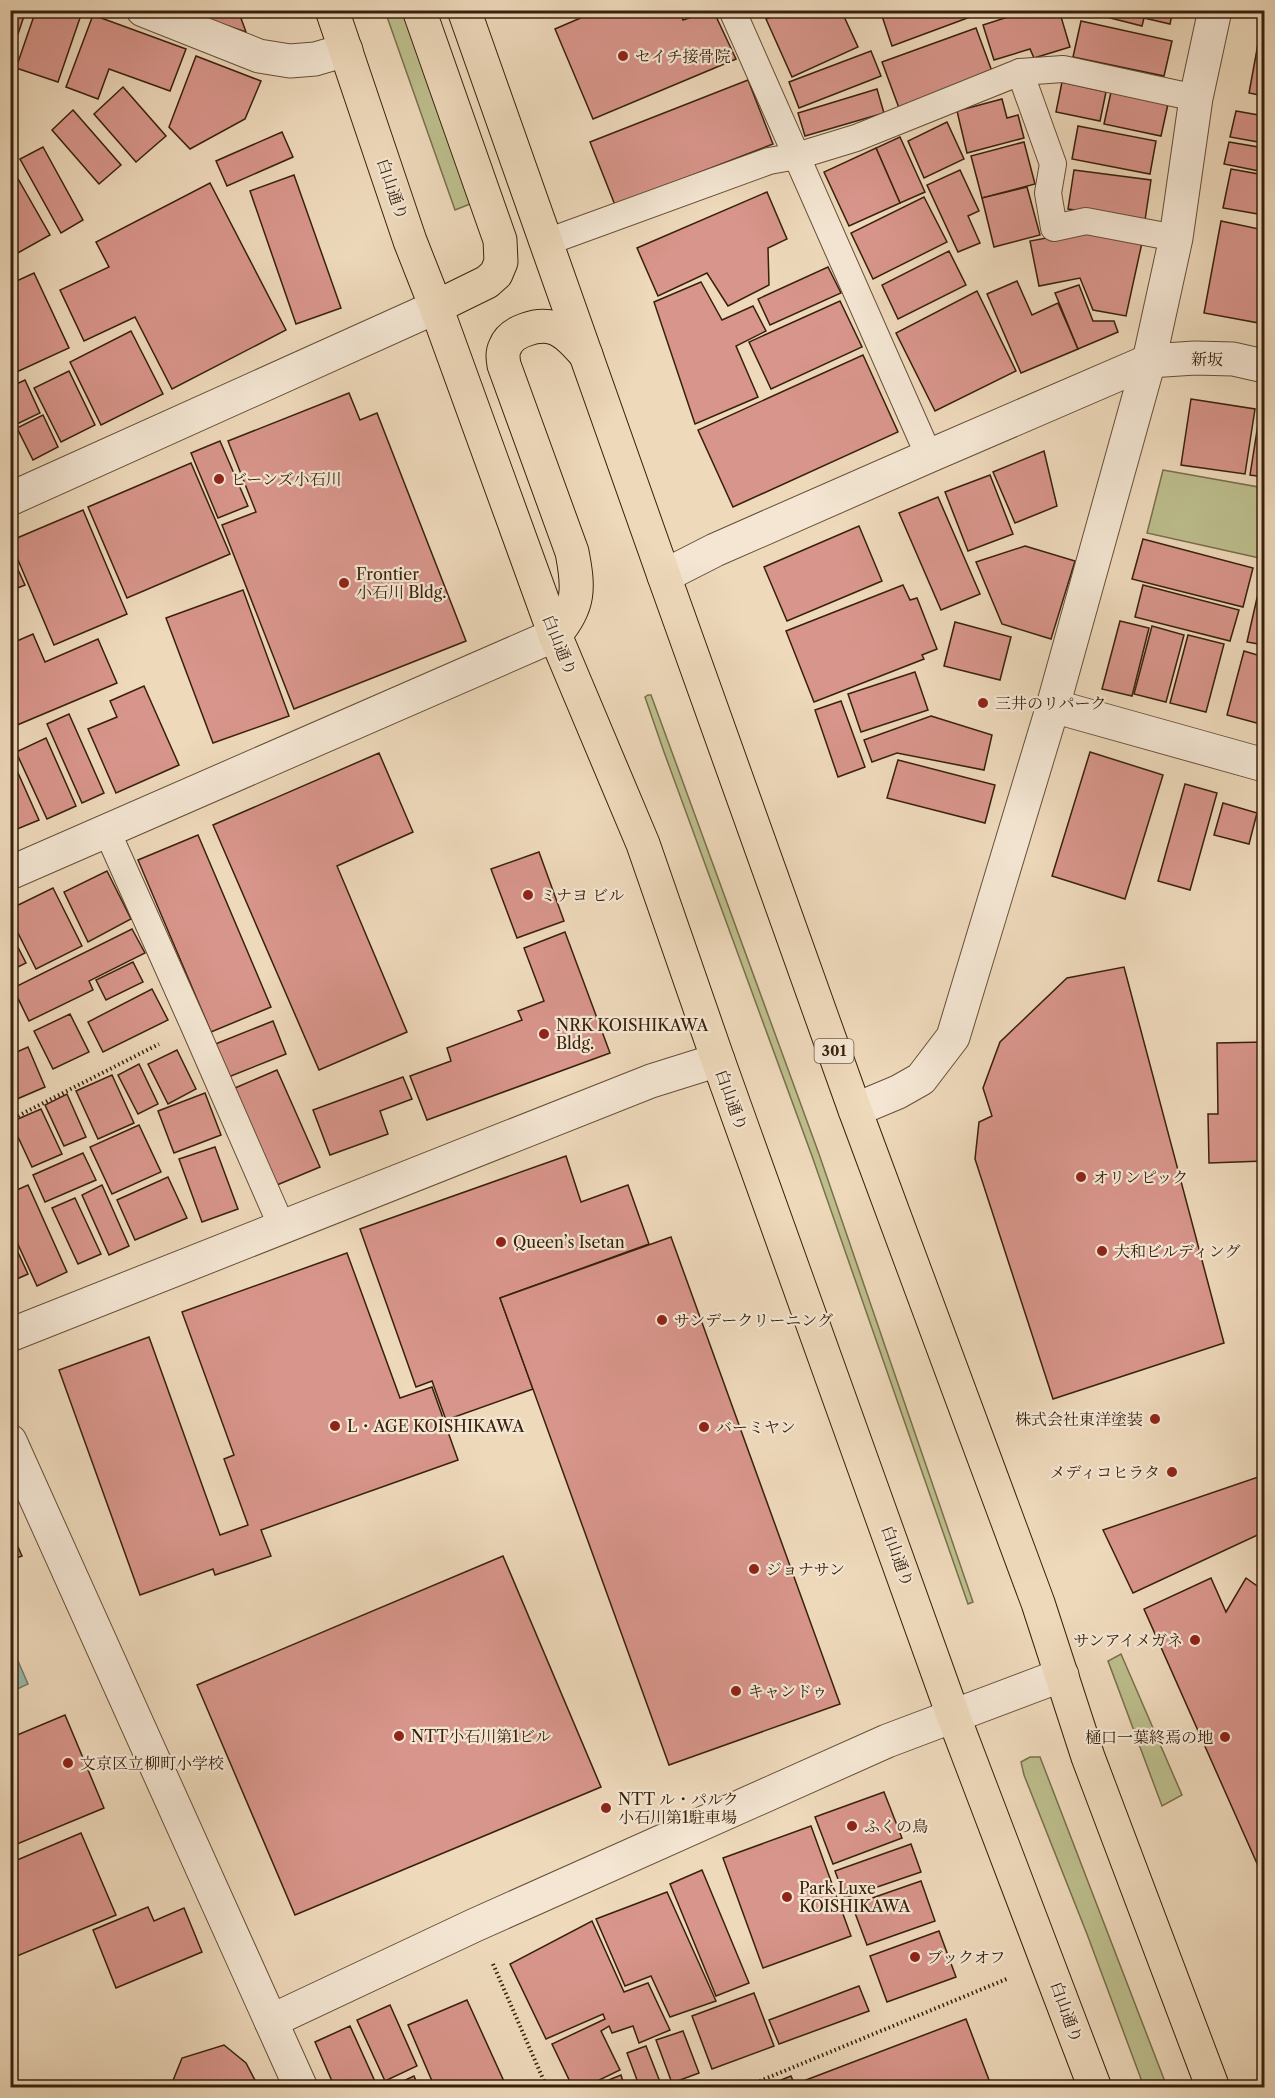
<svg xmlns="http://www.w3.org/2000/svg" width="1275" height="2098" font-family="'Libre Caslon Text','Noto Serif JP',serif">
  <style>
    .green { fill: #bdbe8d; stroke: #7a704c; stroke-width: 1.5 }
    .water { fill: #99baad; stroke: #727d6d; stroke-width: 1.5 }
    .building { fill: #d8958b; stroke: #38210c; stroke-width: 1.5 }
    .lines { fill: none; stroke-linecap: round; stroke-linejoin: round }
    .service-casing { stroke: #664f38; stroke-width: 28 }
    .minor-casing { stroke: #664f38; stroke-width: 35 }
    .primary-casing { stroke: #38210c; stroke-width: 35 }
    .path { stroke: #38210c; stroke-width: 4; stroke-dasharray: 1.5 3; stroke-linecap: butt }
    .service { stroke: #f4e6d3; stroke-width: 26 }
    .minor { stroke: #f4e6d3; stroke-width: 33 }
    .primary { stroke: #eed9bb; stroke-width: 33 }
    .poi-dot { fill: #8f2418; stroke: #f4e6d3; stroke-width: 2 }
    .labels { text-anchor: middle; stroke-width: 4.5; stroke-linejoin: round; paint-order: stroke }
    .shield { fill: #f4e6d3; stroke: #705c48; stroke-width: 1.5 }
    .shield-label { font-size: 15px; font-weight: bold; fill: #38210c }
    .poi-label { font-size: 16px; fill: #38210c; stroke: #f4e6d3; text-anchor: start }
    .street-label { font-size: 16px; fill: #38210c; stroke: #f4e6d3 }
  </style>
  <rect width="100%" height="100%" fill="#eed9bb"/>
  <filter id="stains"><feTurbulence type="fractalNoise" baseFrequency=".00333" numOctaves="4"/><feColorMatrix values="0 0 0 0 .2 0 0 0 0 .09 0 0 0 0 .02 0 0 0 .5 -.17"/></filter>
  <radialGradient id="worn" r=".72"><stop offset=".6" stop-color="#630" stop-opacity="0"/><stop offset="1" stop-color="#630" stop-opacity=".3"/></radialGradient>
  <g class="green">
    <path d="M385,11H405L475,202L455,210Z"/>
    <path d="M1163,470L1264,488V559L1147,533Z"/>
    <path d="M648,695H651L819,1154L973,1602L968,1604L812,1156L664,752L645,697Z"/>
    <path d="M1121,1654L1182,1795L1162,1806L1108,1661Z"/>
    <path d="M1030,1757H1040L1167,2087H1144L1087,1934L1024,1775L1021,1762Z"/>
  </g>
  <path class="water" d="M10,1643L28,1684L11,1692H10Z"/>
  <g class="building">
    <path d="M10,10H26L10,58Z"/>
    <path d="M36,10H66L81,15L58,82L16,68Z"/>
    <path d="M180,10H238L246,32Z"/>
    <path d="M599,10H679L683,20L713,10L736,59L593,119L555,29Z"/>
    <path d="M787,10H841L858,47L792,77L766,19Z"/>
    <path d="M880,10H989L892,46Z"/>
    <path d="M1030,10H1059L1070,47L1034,58L1030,49L994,60L983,25Z"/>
    <path d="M1079,10H1173L1170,24L1144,18L1142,26Z"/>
    <path d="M1264,11V96L1249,93Z"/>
    <path d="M93,15L186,49L170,91L109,69L98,99L66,87Z"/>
    <path d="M1081,21L1172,41L1164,76L1073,57Z"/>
    <path d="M976,28L993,74L899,108L882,62Z"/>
    <path d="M871,51L881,76L799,108L789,82Z"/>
    <path d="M196,56L261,81L245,119L190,149L169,127Z"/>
    <path d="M748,80L773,144L615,205L590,142Z"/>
    <path d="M1062,82L1106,92L1100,121L1056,112Z"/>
    <path d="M123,87L166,136L136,162L94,114Z"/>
    <path d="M877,89L884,113L805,136L798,113Z"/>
    <path d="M1111,92L1168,104L1161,136L1104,124Z"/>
    <path d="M1002,99L1007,118L1018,115L1024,138L967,153L957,111Z"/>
    <path d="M73,110L121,165L99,184L52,130Z"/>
    <path d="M1236,111L1264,116V143L1230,137Z"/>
    <path d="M947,122L964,159L924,178L908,141Z"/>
    <path d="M1078,126L1156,141L1150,174L1072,159Z"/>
    <path d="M282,132L293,157L227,186L216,161Z"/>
    <path d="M900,137L925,192L900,203L876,148Z"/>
    <path d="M1024,142L1035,184L982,198L971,156Z"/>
    <path d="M1229,142L1264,148V172L1224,164Z"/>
    <path d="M43,147L83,220L61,233L20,159Z"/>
    <path d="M876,148L900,203L849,226L824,172Z"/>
    <path d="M1231,169L1264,175V215L1223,208Z"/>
    <path d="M960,170L979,211L968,216L980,243L958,252L927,185Z"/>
    <path d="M1074,170L1151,180L1145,220L1068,209Z"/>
    <path d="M294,175L341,308L296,324L250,191Z"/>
    <path d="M17,177L50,235L16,254L10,245V181Z"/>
    <path d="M210,183L286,330L172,389L135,317L84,341L60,290L109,267L96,242Z"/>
    <path d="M1027,187L1040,235L994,247L982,198Z"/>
    <path d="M767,192L787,239L768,248L769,285L728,306L707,273L658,296L637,248Z"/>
    <path d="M924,197L947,242L873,279L851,233Z"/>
    <path d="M1221,221L1264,230V291L1259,323L1204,313Z"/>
    <path d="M1090,230L1143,238L1126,316L1093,310L1080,278L1039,286L1030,241Z"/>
    <path d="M949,251L966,285L898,319L882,285Z"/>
    <path d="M828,267L841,293L770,325L758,299Z"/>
    <path d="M34,273L69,348L10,375V284Z"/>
    <path d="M1017,281L1032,315L1058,303L1078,349L1021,373L987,294Z"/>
    <path d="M701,282L722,320L753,306L766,331L736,346L758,397L695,424L654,302Z"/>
    <path d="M1079,285L1093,321H1114L1118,332L1078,349L1055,293Z"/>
    <path d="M977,291L1016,371L935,411L896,333Z"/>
    <path d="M840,301L862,347L771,389L749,342Z"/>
    <path d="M131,331L163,394L101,425L70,362Z"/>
    <path d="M863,355L898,432L733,507L698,430Z"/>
    <path d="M69,371L95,425L61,442L34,388Z"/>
    <path d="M25,380L40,413L17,424L10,410V387Z"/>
    <path d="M349,393L360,420L377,413L466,641L294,709L222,525L256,512L228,441Z"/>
    <path d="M1191,399L1255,409L1245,474L1181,465Z"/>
    <path d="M43,415L58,447L33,460L17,428Z"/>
    <path d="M1259,418L1264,419V477L1250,475Z"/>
    <path d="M220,441L248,506L218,518L191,453Z"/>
    <path d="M1044,451L1057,506L1015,523L993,472Z"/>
    <path d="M191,463L230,554L127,598L88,507Z"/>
    <path d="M990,475L1013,534L968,551L945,492Z"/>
    <path d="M938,497L980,594L941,610L899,513Z"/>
    <path d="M83,510L127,614L54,645L10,541Z"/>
    <path d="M859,526L882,581L787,621L764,567Z"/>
    <path d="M1143,539L1253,568L1243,607L1132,579Z"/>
    <path d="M1025,546L1075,561L1051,639L1002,624L976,562Z"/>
    <path d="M10,552L25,585L10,591Z"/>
    <path d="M1262,576H1264V645L1247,642Z"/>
    <path d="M903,585L910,600L917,598L937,649L922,655L924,659L814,702L786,631Z"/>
    <path d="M1143,585L1239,610L1230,641L1135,617Z"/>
    <path d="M243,590L289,716L213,743L166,618Z"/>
    <path d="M1120,621L1149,628L1132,696L1102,689Z"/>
    <path d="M955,622L1011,637L1000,680L944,666Z"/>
    <path d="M1152,626L1184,635L1166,702L1134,694Z"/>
    <path d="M33,634L45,662L98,639L117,683L10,728V644Z"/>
    <path d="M1188,635L1224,644L1206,712L1170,703Z"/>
    <path d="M1244,651L1264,657V725L1227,715Z"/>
    <path d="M915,672L928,710L861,732L848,694Z"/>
    <path d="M144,686L179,765L116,793L88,729L117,717L110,701Z"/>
    <path d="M841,701L865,767L838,777L815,710Z"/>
    <path d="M69,714L104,793L82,803L47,724Z"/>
    <path d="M931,716L992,735L984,770L897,753L872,762L864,740Z"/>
    <path d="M46,738L76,806L47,819L16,752Z"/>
    <path d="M1090,752L1163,775L1125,899L1052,876Z"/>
    <path d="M379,753L413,832L337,866L407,1032L319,1070L213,825Z"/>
    <path d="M10,755L39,820L10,832Z"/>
    <path d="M898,760L995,785L985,823L887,798Z"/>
    <path d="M1185,784L1217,793L1190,890L1158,881Z"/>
    <path d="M1223,803L1257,813L1249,844L1214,835Z"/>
    <path d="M198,835L271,1007L211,1032L138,860Z"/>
    <path d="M539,852L564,921L517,938L491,869Z"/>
    <path d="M107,871L131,919L88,942L64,892Z"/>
    <path d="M53,888L82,946L36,969L10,917V909Z"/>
    <path d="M132,929L145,953L89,981L93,990L29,1021L13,988Z"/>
    <path d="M10,932L26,963L10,971Z"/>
    <path d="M565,932L610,1053L427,1120L410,1076L451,1061L447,1048L522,1020L518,1011L544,1001L524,948Z"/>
    <path d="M133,962L143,982L106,1000L96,980Z"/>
    <path d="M1124,967L1224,1343L1053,1399L975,1159L979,1122L992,1116L983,1088L1000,1042L1067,978Z"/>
    <path d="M152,989L168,1020L103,1052L88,1022Z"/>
    <path d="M70,1014L89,1052L53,1069L34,1031Z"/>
    <path d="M273,1021L286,1054L226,1078L213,1045Z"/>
    <path d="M1264,1042V1161L1209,1163L1208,1114H1218L1217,1043Z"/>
    <path d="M28,1047L45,1087L10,1102V1055Z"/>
    <path d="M177,1050L196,1089L168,1104L148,1064Z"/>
    <path d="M139,1064L158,1104L138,1114L118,1075Z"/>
    <path d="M277,1070L320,1167L277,1185L235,1088Z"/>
    <path d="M112,1075L134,1123L98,1139L76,1091Z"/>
    <path d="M403,1077L412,1099L380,1111L388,1134L330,1155L313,1110Z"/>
    <path d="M205,1093L221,1135L174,1153L158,1111Z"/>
    <path d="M67,1094L86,1137L64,1146L45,1105Z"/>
    <path d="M41,1109L62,1154L32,1167L11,1122Z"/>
    <path d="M139,1125L161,1172L112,1194L90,1147Z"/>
    <path d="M215,1147L238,1209L202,1222L179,1159Z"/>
    <path d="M83,1153L96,1180L45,1202L33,1175Z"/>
    <path d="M566,1156L581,1202L628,1185L649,1244L500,1298L533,1389L446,1420L432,1381L416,1387L360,1229Z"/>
    <path d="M168,1177L187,1218L135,1240L117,1200Z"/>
    <path d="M28,1185L67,1272L37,1286L10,1227V1193Z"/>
    <path d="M102,1185L129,1246L109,1255L82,1195Z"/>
    <path d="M75,1198L101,1254L78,1264L52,1208Z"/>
    <path d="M10,1235L28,1274L10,1282Z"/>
    <path d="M671,1237L840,1704L669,1765L500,1298Z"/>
    <path d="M347,1253L400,1398L432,1387L458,1460L261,1530L271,1556L215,1575L213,1569L140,1595L59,1370L149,1337L220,1535L248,1525L224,1459L234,1455L182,1312Z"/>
    <path d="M1264,1475V1532L1133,1593L1103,1530Z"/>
    <path d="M10,1529L22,1556L10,1560Z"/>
    <path d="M503,1556L601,1787L295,1915L197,1685Z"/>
    <path d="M1211,1578L1226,1612L1246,1578L1264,1591L1263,1877L1144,1609Z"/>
    <path d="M65,1715L104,1808L10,1847V1738Z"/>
    <path d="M884,1792L902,1838L833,1864L815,1817Z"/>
    <path d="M811,1826L851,1936L763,1968L723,1858Z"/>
    <path d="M81,1833L116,1915L10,1959V1863Z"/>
    <path d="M911,1844L921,1872L845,1898L835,1871Z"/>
    <path d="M702,1870L749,1983L716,1996L670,1884Z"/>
    <path d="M921,1881L935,1921L867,1945L852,1905Z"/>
    <path d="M667,1892L716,2001L670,2017L651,1976L625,1986L596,1919Z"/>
    <path d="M148,1907L154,1921L184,1908L202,1952L116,1988L93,1930Z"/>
    <path d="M592,1921L624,1992L648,1983L670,2030L639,2043L633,2026L612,2033L609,2026L601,2031L620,2070L583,2088H573L552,2044L605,2019L603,2014L546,2039L510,1964Z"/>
    <path d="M939,1931L956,1977L887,2002L870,1956Z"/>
    <path d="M859,1986L869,2011L779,2044L769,2020Z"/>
    <path d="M754,1993L774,2046L712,2069L692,2016Z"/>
    <path d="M467,2000L507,2088H435L408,2025Z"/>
    <path d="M390,2005L417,2066L385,2081L357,2020Z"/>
    <path d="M966,2019L992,2088H809L806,2080Z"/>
    <path d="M350,2026L377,2086L373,2088H335L315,2042Z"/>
    <path d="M683,2031L699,2073L672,2083L656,2040Z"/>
    <path d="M224,2045L246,2063L259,2088H170L182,2058Z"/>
    <path d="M646,2046L662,2087L661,2088H640L627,2053Z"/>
    <path d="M621,2075L625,2088H589Z"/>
    <path d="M414,2076L419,2088H388Z"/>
    <path d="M791,2076L796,2088H761Z"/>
  </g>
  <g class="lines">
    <defs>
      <g id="service">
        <path d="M732,10L929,456"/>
        <path d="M1020,72L1053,164L1048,193L1054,228L1086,221L1176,238"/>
        <path d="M547,242L769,161L797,156L856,138L1020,72L1063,69L1196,98"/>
        <path d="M107,831L194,1026L282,1227"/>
      </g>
      <g id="minor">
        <path d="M143,10L259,56L290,61L315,59L346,50"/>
        <path d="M10,499L436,307"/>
        <path d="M664,576L715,550L929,456L1149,361L1195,358L1233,359L1264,366"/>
        <path d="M1053,706L1264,765"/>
        <path d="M10,873L555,635"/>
        <path d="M855,1110L898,1092L921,1079L953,1037L1053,706L1149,361L1176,238L1196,98L1215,10"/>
        <path d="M10,1335L651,1081L718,1060"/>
        <path d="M10,1441L301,2088"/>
        <path d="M271,2021L475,1925L887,1741L1062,1675"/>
      </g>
      <g id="primary">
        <path d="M332,10L410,241L436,307L555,635L643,844L718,1060L953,1715L1095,2088"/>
        <path d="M419,10L500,240L501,262L496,274L487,282L436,307"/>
        <path d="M464,10L664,576L855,1110L1038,1603L1088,1757L1213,2088"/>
        <path d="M555,635C580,606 579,588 572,552L504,365C503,359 502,353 505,347C511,331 538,323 554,328C567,332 577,345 586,355"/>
      </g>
    </defs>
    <use href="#service" class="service-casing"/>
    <use href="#minor" class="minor-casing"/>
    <use href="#primary" class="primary-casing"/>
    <g class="path">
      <path d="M10,1120L159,1044"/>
      <path d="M493,1964L547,2088"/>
      <path d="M743,2088L1009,1978"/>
    </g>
    <use href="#service" class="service"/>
    <use href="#minor" class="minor"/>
    <use href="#primary" class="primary"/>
  </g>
  <g class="poi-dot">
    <circle cx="623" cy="56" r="6"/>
    <circle cx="219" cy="479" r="6"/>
    <circle cx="344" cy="583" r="6"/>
    <circle cx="983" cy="703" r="6"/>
    <circle cx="528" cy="895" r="6"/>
    <circle cx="544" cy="1034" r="6"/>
    <circle cx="1081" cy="1177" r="6"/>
    <circle cx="501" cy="1242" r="6"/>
    <circle cx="1102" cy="1251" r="6"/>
    <circle cx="662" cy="1320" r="6"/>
    <circle cx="1155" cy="1419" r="6"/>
    <circle cx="335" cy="1426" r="6"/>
    <circle cx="704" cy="1427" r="6"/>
    <circle cx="1172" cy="1472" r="6"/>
    <circle cx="754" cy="1569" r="6"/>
    <circle cx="1195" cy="1640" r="6"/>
    <circle cx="736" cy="1691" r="6"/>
    <circle cx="399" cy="1736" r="6"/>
    <circle cx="1225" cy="1737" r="6"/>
    <circle cx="68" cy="1763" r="6"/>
    <circle cx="606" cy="1808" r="6"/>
    <circle cx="852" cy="1826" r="6"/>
    <circle cx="787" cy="1897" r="6"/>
    <circle cx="915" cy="1957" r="6"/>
  </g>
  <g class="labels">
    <rect class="shield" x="814.5" y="1039" width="39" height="24" rx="4.5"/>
    <g class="shield-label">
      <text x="834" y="1056">301</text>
    </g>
    <g class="poi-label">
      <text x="635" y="62">セイチ接骨院</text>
      <text x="231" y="485">ビーンズ小石川</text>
      <text x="356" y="580">Frontier<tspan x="356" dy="18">小石川 Bldg.</tspan></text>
      <text x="995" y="709">三井のリパーク</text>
      <text x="540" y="901">ミナヨ ビル</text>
      <text x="556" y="1031">NRK KOISHIKAWA<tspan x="556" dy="18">Bldg.</tspan></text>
      <text x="1093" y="1183">オリンピック</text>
      <text x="513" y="1248">Queen’s Isetan</text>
      <text x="1114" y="1257">大和ビルディング</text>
      <text x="674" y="1326">サンデークリーニング</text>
      <text x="1143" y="1425" text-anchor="end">株式会社東洋塗装</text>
      <text x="347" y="1432">L・AGE KOISHIKAWA</text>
      <text x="716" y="1433">バーミヤン</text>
      <text x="1160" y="1478" text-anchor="end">メディコヒラタ</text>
      <text x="766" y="1575">ジョナサン</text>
      <text x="1183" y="1646" text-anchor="end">サンアイメガネ</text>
      <text x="748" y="1697">キャンドゥ</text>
      <text x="411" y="1742">NTT小石川第1ビル</text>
      <text x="1213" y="1743" text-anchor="end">樋口一葉終焉の地</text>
      <text x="80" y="1769">文京区立柳町小学校</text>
      <text x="618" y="1805">NTT ル・パルク<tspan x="618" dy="18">小石川第1駐車場</tspan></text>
      <text x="864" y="1832">ふくの鳥</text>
      <text x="799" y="1894">Park Luxe<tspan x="799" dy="18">KOISHIKAWA</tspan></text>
      <text x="927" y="1963">ブックオフ</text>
    </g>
    <g class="street-label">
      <text transform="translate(393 189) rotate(71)" y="6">白山通り</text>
      <text transform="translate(1207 359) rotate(1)" y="6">新坂</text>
      <text transform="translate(560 645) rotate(68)" y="6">白山通り</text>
      <text transform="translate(732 1100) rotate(70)" y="6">白山通り</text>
      <text transform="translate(898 1556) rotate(70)" y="6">白山通り</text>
      <text transform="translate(1067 2012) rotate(70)" y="6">白山通り</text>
    </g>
  </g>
  <rect width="1275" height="2098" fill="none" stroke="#eed9bb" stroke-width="36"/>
  <rect x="12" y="12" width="1251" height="2074" fill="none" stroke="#38210c" stroke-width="3"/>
  <rect x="18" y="18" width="1239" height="2062" fill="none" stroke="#38210c" stroke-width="1.5"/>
  <rect width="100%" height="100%" filter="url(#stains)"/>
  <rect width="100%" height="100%" fill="url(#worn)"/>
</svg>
